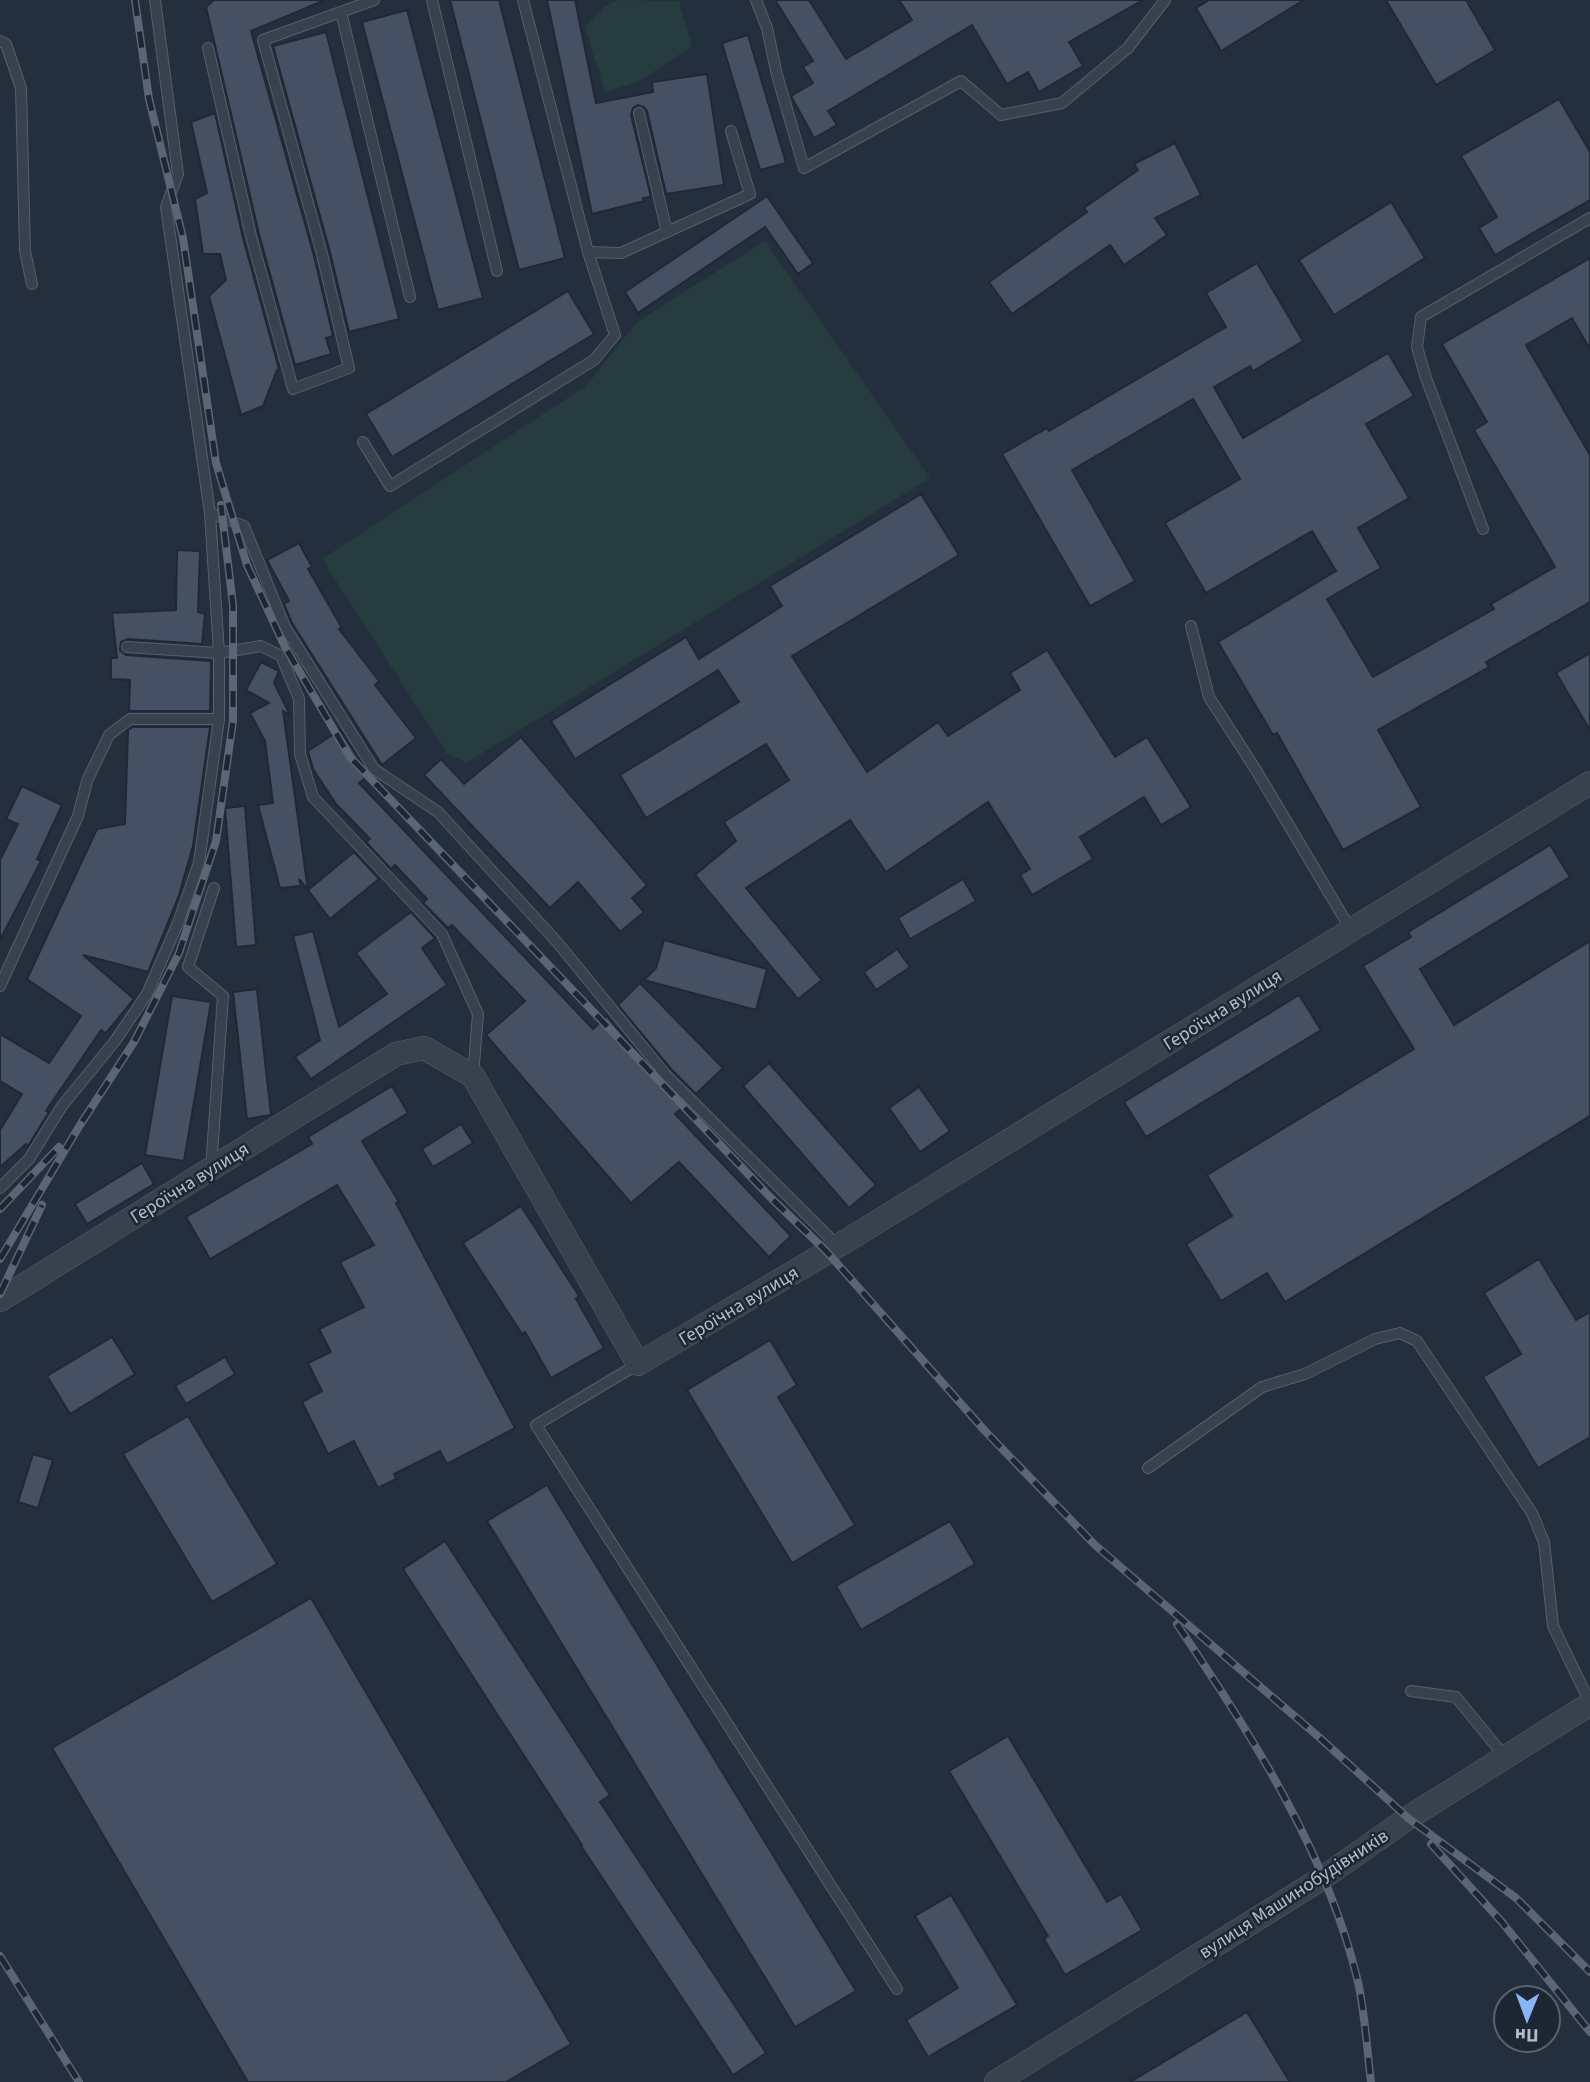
<svg xmlns="http://www.w3.org/2000/svg" width="1590" height="2082" font-family="'Source Sans 3',sans-serif">
  <style>
    .green { fill: #263c3f }
    .building { fill: #455162; stroke: #1f2835; stroke-width: 2 }
    .lines { fill: none; stroke-linecap: round; stroke-linejoin: round }
    .lane-casing { stroke: #565f6c; stroke-width: 12 }
    .street-casing { stroke: #565f6c; stroke-width: 24 }
    .lane { stroke: #38414e; stroke-width: 10 }
    .street { stroke: #38414e; stroke-width: 23 }
    .rail-casing { stroke: #5a6575; stroke-width: 8 }
    .rail { stroke: #1d2633; stroke-width: 5; stroke-dasharray: 16; stroke-linecap: butt }
    .labels { text-anchor: middle; stroke-width: 5; stroke-linejoin: round; paint-order: stroke }
    .street-label { font-size: 19px; fill: #b4bcc9; stroke: #1d2633 }
  </style>
  <rect width="100%" height="100%" fill="#242f3e"/>
  <g class="green">
    <path d="M618,0L679,1L692,46L638,82L605,92L585,27L604,7Z"/>
    <path d="M765,241L930,478L466,763L446,752L322,559L586,386L637,322Z"/>
  </g>
  <g class="building">
    <path d="M214,0H325L251,31L314,256L333,336L326,338L331,354L295,365L259,234L211,28L206,7Z"/>
    <path d="M450,0H499L565,258L519,270Z"/>
    <path d="M547,0H575L596,103L653,92L652,82L707,74L724,185L666,194L647,111L644,107L638,105L633,108L631,115L651,197L643,198L644,201L592,214Z"/>
    <path d="M775,0H809L846,59L912,20L899,0H1143L1069,42L1083,66L1039,92L1028,72L1007,84L972,25L828,111L837,125L814,138L791,96L813,83L803,67L813,61Z"/>
    <path d="M1209,0H1304L1221,51L1196,8Z"/>
    <path d="M1386,0H1466L1495,50L1436,85Z"/>
    <path d="M407,10L483,298L438,310L362,22Z"/>
    <path d="M326,32L399,319L349,332L330,252L273,46Z"/>
    <path d="M748,35L786,163L760,170L722,43Z"/>
    <path d="M1559,99L1590,152V200L1495,255L1479,228L1497,217L1461,156Z"/>
    <path d="M215,113L243,238L279,369L277,370L263,406L241,415L209,296L226,280L220,254H203L195,199L207,193L191,122Z"/>
    <path d="M1175,143L1201,195L1155,218L1167,235L1124,265L1110,245L1012,314L989,282L1087,212L1084,208L1138,170L1134,164Z"/>
    <path d="M767,196L813,263L798,274L765,227L638,313L625,292Z"/>
    <path d="M1391,202L1425,258L1334,315L1299,260Z"/>
    <path d="M1590,258V349L1572,318L1526,345L1590,455V602L1486,662L1489,667L1378,730L1421,807L1343,850L1277,733L1273,735L1218,642L1336,571L1312,531L1206,593L1165,523L1240,479L1193,399L1072,470L1135,581L1090,606L1002,454L1047,428L1049,431L1226,327L1206,293L1257,263L1303,341L1253,371L1250,366L1214,387L1243,438L1388,353L1414,396L1366,424L1409,498L1358,528L1381,568L1327,599L1373,677L1494,609L1491,604L1555,567L1474,430L1487,422L1442,344Z"/>
    <path d="M568,291L594,334L392,457L366,414Z"/>
    <path d="M921,494L959,555L792,656L867,772L938,722L948,736L1020,690L1010,673L1047,650L1115,757L1147,737L1191,807L1161,825L1144,797L1080,837L1093,859L1032,895L1020,875L1030,869L988,802L886,872L850,820L746,888L822,980L798,999L695,875L736,841L724,822L789,780L766,744L646,818L620,775L739,702L718,670L575,759L551,721L686,637L699,659L782,606L770,586Z"/>
    <path d="M299,543L312,567L308,569L342,628L339,629L379,681L375,685L416,738L382,765L292,623L284,604L289,601L267,560Z"/>
    <path d="M177,550L200,551L198,612L205,614L202,644L128,639L121,642L120,650L126,655L211,661L210,711H129L130,680L111,679V658H117L112,613L176,610Z"/>
    <path d="M1590,653V730L1556,673Z"/>
    <path d="M261,662L279,671L274,683L290,715L283,711L308,890L299,879L301,886L280,888L258,805L273,803L265,741L250,713L269,703L246,690Z"/>
    <path d="M133,727H210L193,846L179,895L148,972L83,955L134,999L106,1033L101,1030L46,1111L49,1112L28,1146L26,1144L0,1167V1130L22,1094L0,1081V1034L49,1063L81,1016L27,979L97,829L125,824L128,730Z"/>
    <path d="M340,730L369,775L359,783L593,1029L607,1016L659,1079L685,1105L675,1114L791,1236L769,1257L679,1162L631,1203L486,1035L525,1001L452,925L448,928L423,903L427,899L395,865L391,869L366,842L370,839L336,804L313,769L308,751Z"/>
    <path d="M521,737L647,885L632,898L644,912L620,932L578,882L550,908L424,775L441,759L464,784Z"/>
    <path d="M22,786L62,805L37,859L41,861L0,940V860L18,824L6,819Z"/>
    <path d="M245,806L256,945L236,947L225,808Z"/>
    <path d="M1550,845L1570,877L1420,969L1454,1025L1590,941V1116L1285,1302L1267,1273L1221,1301L1186,1244L1232,1216L1207,1175L1414,1049L1363,966L1411,937L1408,932Z"/>
    <path d="M354,852L379,879L330,919L308,890Z"/>
    <path d="M963,879L976,901L910,939L898,918Z"/>
    <path d="M411,912L435,938L422,948L447,985L311,1079L295,1057L320,1040L293,936L313,931L339,1027L387,994L356,953Z"/>
    <path d="M664,940L767,969L756,1010L644,980L656,968Z"/>
    <path d="M897,949L910,967L876,990L864,972Z"/>
    <path d="M640,983L723,1068L696,1094L671,1069L618,1005Z"/>
    <path d="M257,989L271,1115L247,1119L233,992Z"/>
    <path d="M1299,995L1321,1030L1146,1137L1124,1102Z"/>
    <path d="M172,996L211,1002L184,1161L145,1155Z"/>
    <path d="M769,1063L876,1185L849,1208L743,1086Z"/>
    <path d="M392,1086L408,1113L362,1141L399,1202L396,1203L515,1428L447,1464L440,1451L394,1474L396,1479L378,1488L354,1441L328,1454L302,1402L322,1391L308,1363L331,1352L319,1329L364,1307L340,1262L374,1245L337,1185L210,1259L186,1217L312,1144L308,1137Z"/>
    <path d="M919,1087L950,1131L920,1152L889,1108Z"/>
    <path d="M461,1124L473,1143L433,1167L422,1149Z"/>
    <path d="M142,1163L154,1184L87,1224L75,1204Z"/>
    <path d="M521,1206L579,1296L576,1299L604,1348L551,1378L525,1332L522,1334L463,1243Z"/>
    <path d="M1539,1259L1576,1320L1590,1312V1437L1538,1468L1483,1377L1521,1354L1484,1293Z"/>
    <path d="M112,1337L135,1374L70,1414L47,1376Z"/>
    <path d="M770,1340L797,1385L778,1397L855,1525L792,1563L687,1390Z"/>
    <path d="M225,1357L235,1374L186,1404L175,1386Z"/>
    <path d="M188,1416L277,1564L212,1602L123,1454Z"/>
    <path d="M33,1454L53,1460L38,1508L18,1502Z"/>
    <path d="M547,1485L856,1991L795,2027L487,1521Z"/>
    <path d="M950,1521L975,1564L861,1630L836,1586Z"/>
    <path d="M445,1541L610,1795L600,1802L766,2053L733,2075L581,1846L582,1845L403,1569Z"/>
    <path d="M311,1598L571,2044L506,2082H248L52,1748Z"/>
    <path d="M1008,1736L1107,1902L1121,1894L1142,1930L1065,1975L1044,1939L1048,1936L949,1771Z"/>
    <path d="M951,1895L1017,2005L928,2057L906,2020L958,1988L915,1916Z"/>
    <path d="M1247,2012L1290,2082H1130Z"/>
  </g>
  <g class="lines">
    <defs>
      <g id="lane">
        <path d="M432,0L497,271"/>
        <path d="M523,0L588,252L621,253L750,194L731,131"/>
        <path d="M756,0L767,28L777,75L804,168L961,81L1001,115L1062,103L1128,48L1165,0"/>
        <path d="M341,12L410,297"/>
        <path d="M0,41L6,44L21,88L25,251L32,284"/>
        <path d="M208,48L251,236L293,389L349,368L322,254L263,40L374,0"/>
        <path d="M639,113L667,232"/>
        <path d="M363,442L390,486L594,360L615,335L588,252"/>
        <path d="M210,513L244,526L285,627L374,769L438,812L557,942L665,1074L838,1246"/>
        <path d="M1483,529L1426,378L1417,347L1421,317L1590,218"/>
        <path d="M1191,626L1209,697L1256,770L1351,930"/>
        <path d="M127,647L219,653L261,646L281,656L299,699L300,754L313,797L442,934L478,1014L473,1076"/>
        <path d="M0,986L78,816L87,781L109,735L130,719H219"/>
        <path d="M211,1169L223,996L188,967L214,888"/>
        <path d="M0,1188L29,1159L62,1106L115,1041L147,994L178,923L199,863L219,719V653L210,513L166,207L178,174L155,0"/>
        <path d="M638,1364L536,1425L897,1989"/>
        <path d="M1148,1468L1262,1387L1305,1374L1375,1339L1400,1333L1417,1341L1532,1513L1544,1542L1553,1626L1590,1703"/>
        <path d="M1411,1691L1456,1697L1505,1757"/>
      </g>
      <g id="street">
        <path d="M0,1300L396,1054L424,1048L473,1076L638,1364L838,1246L1590,783"/>
        <path d="M996,2082L1324,1877L1408,1818L1590,1704"/>
      </g>
    </defs>
    <use href="#lane" class="lane-casing"/>
    <use href="#street" class="street-casing"/>
    <use href="#lane" class="lane"/>
    <use href="#street" class="street"/>
    <defs>
      <g id="rail">
        <path d="M135,0L149,99L183,238L216,463L247,565L285,647L350,757L771,1198L827,1252L985,1431L1095,1545L1320,1738L1408,1818L1516,1898L1590,1972"/>
        <path d="M0,1209L59,1147"/>
        <path d="M0,1259L80,1125L134,1042L179,953L216,841L233,721V605L221,505"/>
        <path d="M0,1294L42,1205"/>
        <path d="M1177,1624C1251,1735 1327,1851 1358,1982C1365,2014 1367,2049 1371,2082"/>
        <path d="M1431,1844L1501,1921L1590,2032"/>
        <path d="M0,1956L79,2082"/>
      </g>
    </defs>
    <use href="#rail" class="rail-casing"/>
    <use href="#rail" class="rail"/>
  </g>
  <g class="labels">
    <g class="street-label">
      <text transform="translate(1222 1009) rotate(-32)" y="7">Героїчна вулиця</text>
      <text transform="translate(189 1182) rotate(-32)" y="7">Героїчна вулиця</text>
      <text transform="translate(738 1305) rotate(-31)" y="7">Героїчна вулиця</text>
      <text transform="translate(1293 1893) rotate(-33)" y="7">вулиця Машинобудівників</text>
    </g>
  </g>
  <g transform="translate(1527 2019) rotate(181)"><circle r="33" fill="#1d2633" stroke="#59626f" stroke-width="2"/>
  <path d="M0-5L12 26L0 18L-12 26Z" fill="#8ab4f8"/>
  <text y="-10" font-size="19" font-weight="bold" text-anchor="middle" fill="#b4bcc9">Пн</text>
  </g>
</svg>
